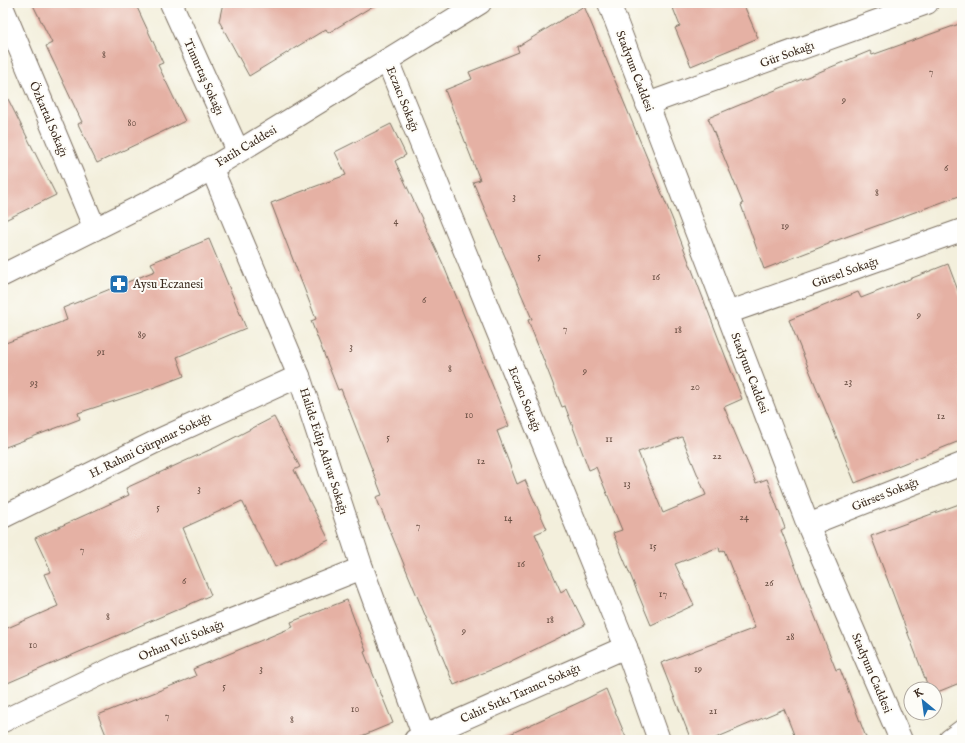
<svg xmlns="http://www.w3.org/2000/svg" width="965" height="743" font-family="'IM FELL English',serif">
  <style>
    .building { fill: #e5b1a4; fill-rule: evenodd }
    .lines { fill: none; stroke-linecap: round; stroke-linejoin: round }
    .minor-casing { stroke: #7b6f60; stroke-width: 24 }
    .minor { stroke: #fff; stroke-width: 22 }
    .labels { text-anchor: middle; stroke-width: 4; stroke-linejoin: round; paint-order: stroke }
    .number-label { font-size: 10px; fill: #664c40 }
    .street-label { font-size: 12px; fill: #3b2a1e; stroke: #fdfcf7 }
    .poi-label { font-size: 12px; fill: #3b2a1e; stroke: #fdfcf7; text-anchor: start }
  </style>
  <rect width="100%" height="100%" fill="#fdfcf7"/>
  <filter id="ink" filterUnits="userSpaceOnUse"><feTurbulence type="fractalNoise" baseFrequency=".025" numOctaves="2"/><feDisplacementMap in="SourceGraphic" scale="8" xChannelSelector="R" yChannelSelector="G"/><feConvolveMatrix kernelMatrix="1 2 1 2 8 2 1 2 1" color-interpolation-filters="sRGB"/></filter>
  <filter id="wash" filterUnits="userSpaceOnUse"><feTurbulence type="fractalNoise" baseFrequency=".012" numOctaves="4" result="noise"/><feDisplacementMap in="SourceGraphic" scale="16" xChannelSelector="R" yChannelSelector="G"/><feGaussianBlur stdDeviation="0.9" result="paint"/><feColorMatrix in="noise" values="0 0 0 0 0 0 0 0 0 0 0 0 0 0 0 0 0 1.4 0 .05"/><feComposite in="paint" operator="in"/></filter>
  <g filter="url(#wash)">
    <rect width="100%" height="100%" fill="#f3efdc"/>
    <g id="blocks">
      <g class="building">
        <path d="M32,3H135L163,63L158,65L185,121L97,163L78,124L82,122L46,46L52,43Z"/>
        <path d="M223,3H378L328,33L326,29L249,76L219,21Z"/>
        <path d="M671,3H743L758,38L691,66L675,28L680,26Z"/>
        <path d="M584,6L672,218L742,399L724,407L756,483L767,479L785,528L781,530L836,670L840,669L867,740H796L784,709L711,740H691L661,663L755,628L724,550L720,552L719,547L675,564L694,605L651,625L613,533L622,530L596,467L589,470L565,406L562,407L528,320L532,319L473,182L480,180L445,90L472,79L469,72L519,52L517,47ZM682,437L706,495L663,513L638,452Z"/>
        <path d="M962,23V195L829,243V244L764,269L741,205L743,204L708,118L870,51L872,55Z"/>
        <path d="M3,89L56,195L3,221Z"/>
        <path d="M391,124L406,155L395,161L443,264L509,426L497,431L517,484L525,480L547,529L535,534L561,592L567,588L585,625L505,664L454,685L376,497L382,495L341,389L338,390L311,321L316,319L271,203L346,175L335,152Z"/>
        <path d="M209,239L246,328L177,357L184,376L139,393L78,413L80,419L3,448V344L67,320L63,308L155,271L151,263Z"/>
        <path d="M948,264L962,301V440L855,483L789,320L858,292L861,298Z"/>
        <path d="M274,417L300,467L294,470L329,540L275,567L242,501L183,528L211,595L3,685V630L58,606L44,574L51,572L35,538L129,495L126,488L216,447Z"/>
        <path d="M962,503V682L935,693V689H929L871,536Z"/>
        <path d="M347,600L366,651L364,652L393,723L352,740H108L98,715L196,676L193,669L293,627L291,622Z"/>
        <path d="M606,689L627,740H497L578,703Z"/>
      </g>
    </g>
  </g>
  <g filter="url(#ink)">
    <use href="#blocks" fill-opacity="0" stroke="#7b6f60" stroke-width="1"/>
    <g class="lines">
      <defs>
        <g id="minor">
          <path d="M171,3L238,151"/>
          <path d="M609,3L808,525L901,740"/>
          <path d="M3,9L95,229"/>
          <path d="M387,60L626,647L659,740"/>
          <path d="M647,104L927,3"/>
          <path d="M211,167L299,376L362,568L425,740"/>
          <path d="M3,275L189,182L480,3"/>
          <path d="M727,313L962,230"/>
          <path d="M3,517L159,440L299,376"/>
          <path d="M808,525L962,464"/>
          <path d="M3,721L126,662L362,568"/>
          <path d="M415,740L626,647"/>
          <path d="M950,740L962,731"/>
        </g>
      </defs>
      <use href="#minor" class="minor-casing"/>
      <use href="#minor" class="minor"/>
    </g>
  </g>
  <defs>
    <symbol id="pharmacy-square" viewBox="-11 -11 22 22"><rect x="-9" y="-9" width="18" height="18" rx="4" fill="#1f6fb2" stroke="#fdfcf7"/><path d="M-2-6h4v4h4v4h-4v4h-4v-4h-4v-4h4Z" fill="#fff"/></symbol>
  </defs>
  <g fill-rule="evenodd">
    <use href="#pharmacy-square" x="108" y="273" width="22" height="22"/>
  </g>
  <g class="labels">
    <g class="number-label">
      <text x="104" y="58">8</text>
      <text x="931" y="75">7</text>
      <text x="844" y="103">9</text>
      <text x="132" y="126">80</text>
      <text x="946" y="171">6</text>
      <text x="877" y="196">8</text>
      <text x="514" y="200">3</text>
      <text x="396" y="224">4</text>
      <text x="785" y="229">19</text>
      <text x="539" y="259">5</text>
      <text x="656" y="280">16</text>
      <text x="424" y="303">6</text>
      <text x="919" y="318">9</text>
      <text x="565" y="332">7</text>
      <text x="678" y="333">18</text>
      <text x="142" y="338">89</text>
      <text x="351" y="350">3</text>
      <text x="101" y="355">91</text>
      <text x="450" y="372">8</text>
      <text x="585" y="374">9</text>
      <text x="848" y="385">23</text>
      <text x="34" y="386">93</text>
      <text x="695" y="390">20</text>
      <text x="469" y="418">10</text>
      <text x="941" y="419">12</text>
      <text x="388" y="440">5</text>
      <text x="609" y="442">11</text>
      <text x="717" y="459">22</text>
      <text x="481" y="464">12</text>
      <text x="627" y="487">13</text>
      <text x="199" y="492">3</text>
      <text x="158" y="510">5</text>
      <text x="744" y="520">24</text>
      <text x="508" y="521">14</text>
      <text x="418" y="529">7</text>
      <text x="653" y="549">15</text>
      <text x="82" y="553">7</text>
      <text x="521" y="567">16</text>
      <text x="184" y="584">6</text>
      <text x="769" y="586">26</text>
      <text x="663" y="597">17</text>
      <text x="108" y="620">8</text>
      <text x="550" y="623">18</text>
      <text x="464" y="634">9</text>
      <text x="790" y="640">28</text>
      <text x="33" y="648">10</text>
      <text x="261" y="672">3</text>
      <text x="698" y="672">19</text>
      <text x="224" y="689">5</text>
      <text x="355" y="712">10</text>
      <text x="713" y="714">21</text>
      <text x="167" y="719">7</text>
      <text x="292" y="723">8</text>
    </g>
    <g class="street-label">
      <text transform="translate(787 54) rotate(-20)" y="4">Gür Sokağı</text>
      <text transform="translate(635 71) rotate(69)" y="4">Stadyum Caddesi</text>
      <text transform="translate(204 77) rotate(66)" y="4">Timurtaş Sokağı</text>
      <text transform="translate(403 99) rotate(68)" y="4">Eczacı Sokağı</text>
      <text transform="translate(49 119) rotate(67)" y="4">Özkartal Sokağı</text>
      <text transform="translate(246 146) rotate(-31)" y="4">Fatih Caddesi</text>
      <text transform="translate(845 272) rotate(-20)" y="4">Gürsel Sokağı</text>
      <text transform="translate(750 373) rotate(69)" y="4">Stadyum Caddesi</text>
      <text transform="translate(525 399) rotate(68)" y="4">Eczacı Sokağı</text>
      <text transform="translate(150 445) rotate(-26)" y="4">H. Rahmi Gürpınar Sokağı</text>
      <text transform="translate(324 451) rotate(72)" y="4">Halide Edip Adıvar Sokağı</text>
      <text transform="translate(885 494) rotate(-22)" y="4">Gürses Sokağı</text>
      <text transform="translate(181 640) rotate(-22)" y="4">Orhan Veli Sokağı</text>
      <text transform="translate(872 673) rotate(67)" y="4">Stadyum Caddesi</text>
      <text transform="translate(520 693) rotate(-24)" y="4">Cahit Sıtkı Tarancı Sokağı</text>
    </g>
    <g class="poi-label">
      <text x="133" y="288">Aysu Eczanesi</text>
    </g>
  </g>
  <rect width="965" height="743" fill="none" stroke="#fdfcf7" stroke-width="16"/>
  <g transform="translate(923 701) rotate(331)"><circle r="19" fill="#fdfcf7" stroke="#afa8a0"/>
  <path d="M0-3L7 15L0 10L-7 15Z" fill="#1f6fb2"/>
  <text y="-6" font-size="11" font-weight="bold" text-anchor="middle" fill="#3b2a1e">K</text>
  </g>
</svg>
